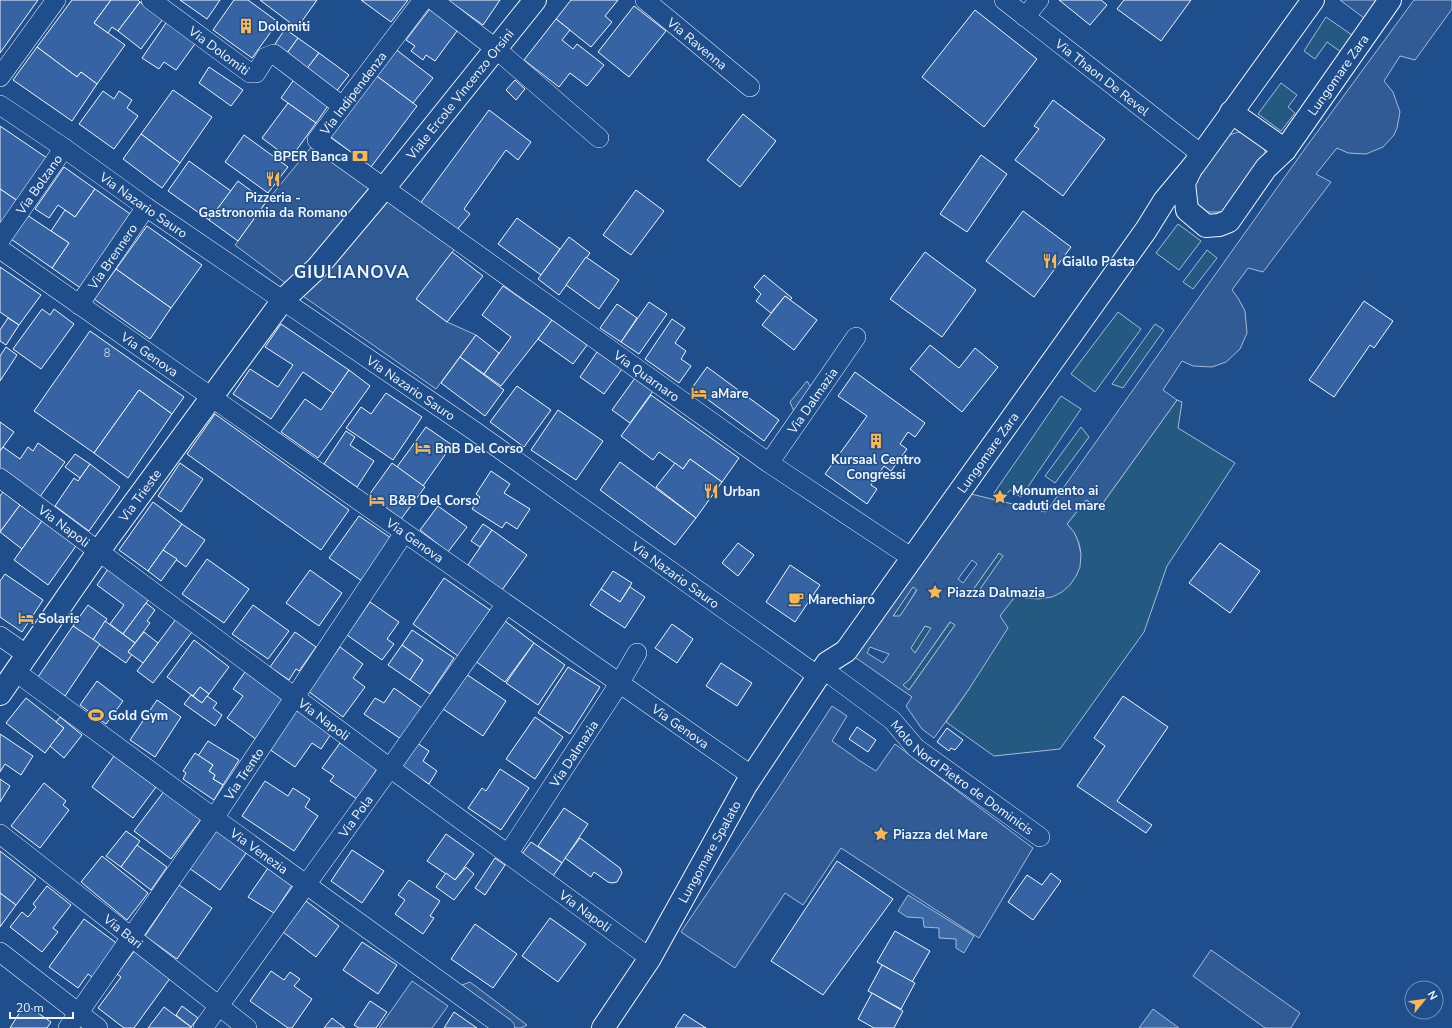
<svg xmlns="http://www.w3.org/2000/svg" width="1452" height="1028" font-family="'Nunito Sans',sans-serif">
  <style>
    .green { fill: #245a82; stroke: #a8bbd7 }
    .parking { fill: #305b95; stroke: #a8bbd7; fill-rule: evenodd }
    .water { fill: #3b69a3; stroke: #a8bbd7 }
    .building { fill: #3563a3; stroke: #f2f6ff }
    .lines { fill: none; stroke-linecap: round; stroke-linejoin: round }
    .street-casing { stroke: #f2f6ff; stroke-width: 20 }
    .secondary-casing { stroke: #f2f6ff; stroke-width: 24 }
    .street { stroke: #1f4e8c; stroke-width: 19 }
    .secondary { stroke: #1f4e8c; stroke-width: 22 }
    .labels { text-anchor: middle; stroke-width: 3; stroke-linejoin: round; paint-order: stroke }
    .number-label { font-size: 11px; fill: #c3d1e8 }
    .poi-label { font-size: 13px; font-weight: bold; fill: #f2f6ff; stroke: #1f4e8c; text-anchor: start }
    .street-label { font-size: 13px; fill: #f2f6ff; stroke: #1f4e8c }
    .district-label { font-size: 17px; font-weight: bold; letter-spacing: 1px; fill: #f2f6ff; stroke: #1f4e8c }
  </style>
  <rect width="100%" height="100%" fill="#1f4e8c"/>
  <g class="green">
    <path d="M1326,17L1352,35L1341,52L1327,42L1315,59L1304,51Z"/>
    <path d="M1281,83L1297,95L1288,107L1295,113L1281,131L1258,114Z"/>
    <path d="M1178,224L1201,241L1179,270L1156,253Z"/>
    <path d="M1207,250L1217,258L1193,289L1183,282Z"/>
    <path d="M1118,312L1141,329L1095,392L1071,374Z"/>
    <path d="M1155,324L1164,330L1123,388L1112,384Z"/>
    <path d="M1061,396L1081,409L1021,497L1010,490L1002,500L994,493Z"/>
    <path d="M1177,400L1182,402L1178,428L1235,463L1167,566L1144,632L1060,749L994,756L946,722L969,689L999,616L1017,594L1026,598L1076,576C1084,555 1082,541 1067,524L1086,500L1100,507Z"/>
    <path d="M1081,427L1089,437L1055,483L1045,476Z"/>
    <path d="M999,553L1004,556L976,595L970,594Z"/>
    <path d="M913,586L917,589L900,617L893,616Z"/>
    <path d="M951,621L955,625L909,690L902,685L909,680Z"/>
    <path d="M925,626L932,628L915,653L910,648Z"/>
  </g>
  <g class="parking">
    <path d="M1340,0H1377L1364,18Z"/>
    <path d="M1414,0H1452V9L1415,60L1400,56L1384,81L1393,92L1400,112L1397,128L1394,135L1383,147L1366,154L1348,153L1337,148L1316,174L1331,182L1263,272L1248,268L1232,290L1238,298L1245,311L1247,333L1240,349L1226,362L1212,367L1193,366L1182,361L1163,390L1177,400L1149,439L1100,507L1086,500L1067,524L1074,532L1078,541L1081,554L1080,567L1076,576L1070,585L1062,592L1052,597L1038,599L1026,598L1017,594L1000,616L1008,628L969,689L934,738L922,729L906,706L912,697L846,651L971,494L1046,512L1304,150ZM999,553L1003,556L976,595L970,594ZM972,560L977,564L963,583L958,579ZM913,587L917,590L900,616H893ZM950,622L955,625L909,690L903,685L909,680ZM925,626L931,628L915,653L911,648ZM870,647L889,654L883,663L867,653Z"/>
    <path d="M1238,132L1248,134L1264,148L1267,159L1222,212H1208L1196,203L1192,183L1227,136Z"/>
    <path d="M317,140L460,242L417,299L447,322L476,335L436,389L300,294L235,245L266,202Z"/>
    <path d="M807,381L813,391L795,414L790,402Z"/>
    <path d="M832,706L847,716L832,741L860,761L876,771L895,744L1033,848L979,938L841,848L803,905L785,893L735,968L681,932L777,790Z"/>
    <path d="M1211,950L1300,1013L1291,1028H1265L1193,976Z"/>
    <path d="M412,981L448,1006L432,1028H379Z"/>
    <path d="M470,982L527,1025L521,1028H516L462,985Z"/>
  </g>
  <g class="water">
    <path d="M908,895L974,936L964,953L956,948V939L939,938V928L924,927L923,918L907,917L898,911Z"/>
    <path d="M1153,1009L1179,1028H1139Z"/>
  </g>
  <g class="building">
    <path d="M0,0H38L0,53Z"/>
    <path d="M72,0H111L94,23L125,45L97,84L81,72L77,77L37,47Z"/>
    <path d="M111,0H138L140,2L118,31L112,27L108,33L94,23Z"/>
    <path d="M180,0H220L207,19Z"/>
    <path d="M234,0H248L278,22L252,58L213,30Z"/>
    <path d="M260,0H317L297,28Z"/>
    <path d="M361,0H408L391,22Z"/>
    <path d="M448,0H500L483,25Z"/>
    <path d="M571,0H618L605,16L612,22L591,47L556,19Z"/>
    <path d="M1059,0H1101L1107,5L1090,25Z"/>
    <path d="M1124,0H1191L1161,41L1117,9Z"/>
    <path d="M140,2L163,19L141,49L118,31Z"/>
    <path d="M432,6L460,27L435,61L426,55L423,60L411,51L415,46L406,40Z"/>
    <path d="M634,6L666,31L629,77L598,52Z"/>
    <path d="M975,10L1037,59L984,127L922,77Z"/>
    <path d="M556,19L570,30L562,40L573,49L577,44L604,65L587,86L570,73L559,87L524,60Z"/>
    <path d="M168,20L197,41L176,70L164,62L159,69L142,58Z"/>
    <path d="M285,29L298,38L285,56L273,47Z"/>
    <path d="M298,38L319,53L305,71L285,56Z"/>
    <path d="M37,47L77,77L81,72L97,84L72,121L13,80Z"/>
    <path d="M394,48L433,78L413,103L374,74Z"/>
    <path d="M319,53L349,75L335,93L305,71Z"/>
    <path d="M209,67L243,90L231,106L199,83Z"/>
    <path d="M374,74L417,106L371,167L328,135Z"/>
    <path d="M295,78L330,103L316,123L281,98Z"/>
    <path d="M515,80L525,89L516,100L506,90Z"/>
    <path d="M173,90L212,117L180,163L141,134Z"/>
    <path d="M103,91L114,99L119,91L132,100L127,108L138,116L114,149L79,124Z"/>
    <path d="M1053,100L1105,139L1063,196L1015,160L1039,129L1034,126Z"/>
    <path d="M288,103L316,123L290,159L262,138Z"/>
    <path d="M489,110L531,142L518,160L506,150L464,209L470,214L456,231L419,205Z"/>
    <path d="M743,114L776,141L740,187L707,160Z"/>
    <path d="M0,126L47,158L18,201L0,189Z"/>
    <path d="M141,134L180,163L162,188L123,159Z"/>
    <path d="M244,135L288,167L268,193L225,162Z"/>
    <path d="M981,155L1007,174L967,232L940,214Z"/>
    <path d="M189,161L231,191L209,220L168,191Z"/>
    <path d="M64,167L95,189L75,217L58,205L49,218L35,209Z"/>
    <path d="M238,181L266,202L238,241L209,220Z"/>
    <path d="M0,189L18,201L0,229Z"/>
    <path d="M95,189L133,216L82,289L52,268L69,243L51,231L65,210L75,217Z"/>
    <path d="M636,190L664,211L631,255L603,235Z"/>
    <path d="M1023,211L1071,247L1034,297L986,261Z"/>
    <path d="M27,215L69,243L52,268L11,239Z"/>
    <path d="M517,218L560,249L541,275L498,244Z"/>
    <path d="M147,226L202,265L171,308L116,269Z"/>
    <path d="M569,237L590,253L559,295L538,279Z"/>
    <path d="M452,252L483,276L447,322L416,299Z"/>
    <path d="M925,252L976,290L942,337L890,299Z"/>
    <path d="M586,257L619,280L599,309L566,285Z"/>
    <path d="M0,267L41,295L19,325L0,312Z"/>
    <path d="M116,269L171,308L150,339L94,299Z"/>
    <path d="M764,275L792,298L790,300L785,296L771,313L756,301L761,294L754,287Z"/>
    <path d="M503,286L552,320L538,339L501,386L484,374L511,337L482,315Z"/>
    <path d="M785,296L817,320L794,350L762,325Z"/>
    <path d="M1364,301L1393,321L1374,348L1370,345L1334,397L1309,380Z"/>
    <path d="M649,302L667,314L639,354L621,342Z"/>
    <path d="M617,304L637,318L621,342L600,328Z"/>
    <path d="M42,309L50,315L54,309L74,324L41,369L13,349Z"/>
    <path d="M8,318L19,325L6,345L0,341V330Z"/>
    <path d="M672,319L685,328L675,343L686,351L681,359L691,366L679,383L645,359Z"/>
    <path d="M552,320L587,345L573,364L538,339Z"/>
    <path d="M281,324L349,370L333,393L303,372L271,419L233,394L250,369L278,387L293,365L265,347Z"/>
    <path d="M90,331L184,397L172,414L139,390L94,453L34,411Z"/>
    <path d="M476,335L499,353L484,374L460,357Z"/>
    <path d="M930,345L959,368L975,348L998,367L962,412L910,369Z"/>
    <path d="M6,347L17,355L0,381V356Z"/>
    <path d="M597,352L622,369L604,394L580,377Z"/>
    <path d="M460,357L504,390L485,416L441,383Z"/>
    <path d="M707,367L779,420L764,441L692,388Z"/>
    <path d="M349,370L370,386L318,458L281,432L305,399L321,410Z"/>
    <path d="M855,372L925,423L915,437L908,432L900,444L907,449L891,471L884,466L871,485L877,489L867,504L825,474L867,416L838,396Z"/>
    <path d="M635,378L653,391L630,423L612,410Z"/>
    <path d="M517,386L551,410L524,447L490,422Z"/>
    <path d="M139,390L172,414L128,478L94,453Z"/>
    <path d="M386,393L422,417L393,460L346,428L361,407L371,414Z"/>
    <path d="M651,395L739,458L722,482L690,459L683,469L659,452L653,460L621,436Z"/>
    <path d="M558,410L603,441L576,480L531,450Z"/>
    <path d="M215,414L349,510L321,550L187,454Z"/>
    <path d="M0,422L14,432L0,451Z"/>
    <path d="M426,427L452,445L423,486L397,467Z"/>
    <path d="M346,431L355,437L350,445L374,461L357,487L324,464Z"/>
    <path d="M38,443L65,462L39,498L0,469V451L3,447L20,459L28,447L33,451Z"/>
    <path d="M75,454L90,464L80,478L65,467Z"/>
    <path d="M690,459L722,482L696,518L656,487L675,463L683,469Z"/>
    <path d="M620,462L696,518L675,545L600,490Z"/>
    <path d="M180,463L203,479L181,512L158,496Z"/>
    <path d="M392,463L425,487L401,519L369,495Z"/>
    <path d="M90,464L120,487L89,531L55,506L74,478L78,481Z"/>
    <path d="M491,471L510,484L504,493L530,509L517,529L506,522L502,528L472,509L480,497L476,494Z"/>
    <path d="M3,492L20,505L0,532V496Z"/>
    <path d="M153,502L182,524L148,571L119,550Z"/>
    <path d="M20,505L42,521L22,549L0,532Z"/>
    <path d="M438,506L467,527L448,552L420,530Z"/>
    <path d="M359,516L391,538L362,581L329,558Z"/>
    <path d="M42,521L76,546L48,585L14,560Z"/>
    <path d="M182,524L205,540L186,567L163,550Z"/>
    <path d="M483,524L492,530L480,547L471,541Z"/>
    <path d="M492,530L527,555L502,590L468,565Z"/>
    <path d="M738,543L754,555L738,576L722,563Z"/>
    <path d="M1220,543L1260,571L1230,613L1189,583Z"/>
    <path d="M163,550L177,559L161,581L148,571Z"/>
    <path d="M207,559L249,589L224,623L182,594Z"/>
    <path d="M790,565L820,585L795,622L766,602Z"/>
    <path d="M108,569L149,599L123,634L110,624L124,605L97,585Z"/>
    <path d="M310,570L342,593L319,626L286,603Z"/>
    <path d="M613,571L632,583L620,602L601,589Z"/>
    <path d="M5,574L43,600L22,632L0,617V581Z"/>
    <path d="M444,578L490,610L458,656L413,624Z"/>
    <path d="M630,587L645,597L625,628L590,605L601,589L620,602Z"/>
    <path d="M370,602L399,622L387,639L394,644L382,660L347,635Z"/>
    <path d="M146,603L155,610L147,621L150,623L135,643L123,634Z"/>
    <path d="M88,605L107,619L93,640L73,626Z"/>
    <path d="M253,605L289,631L268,659L232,634Z"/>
    <path d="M176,619L192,632L153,683L137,671Z"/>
    <path d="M105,621L135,643L128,652L132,654L126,663L93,640Z"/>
    <path d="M505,621L534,643L505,682L475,661Z"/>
    <path d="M672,624L693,639L677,663L655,648Z"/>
    <path d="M73,626L100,644L65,696L38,677Z"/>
    <path d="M412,630L454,658L430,694L410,680L423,660L402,645Z"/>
    <path d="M144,632L158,643L143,663L128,652Z"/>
    <path d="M295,632L316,647L299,671L296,669L289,680L270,667Z"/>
    <path d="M194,640L229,667L209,694L200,687L193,696L167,677Z"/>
    <path d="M534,643L565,665L538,705L506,683Z"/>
    <path d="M402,645L423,660L410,680L388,665Z"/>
    <path d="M340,647L363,664L353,678L365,687L343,717L308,691Z"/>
    <path d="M721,663L752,683L737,706L706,686Z"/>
    <path d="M568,667L600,687L570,734L538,713Z"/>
    <path d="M245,672L284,701L257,740L227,718L243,696L233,689Z"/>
    <path d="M466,674L506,701L483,736L443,709Z"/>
    <path d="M97,681L123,701L106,724L80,705Z"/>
    <path d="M200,687L209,694L202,703L193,696Z"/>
    <path d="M394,688L422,708L401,739L364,714L375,698L384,703Z"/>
    <path d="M191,695L202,703L207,696L217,703L213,708L222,715L215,726L184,704Z"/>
    <path d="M1123,696L1168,727L1117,801L1152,825L1146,833L1077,786L1105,746L1094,738Z"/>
    <path d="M26,698L64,728L45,753L6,723Z"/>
    <path d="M157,700L181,717L155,757L130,740Z"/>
    <path d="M296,710L331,734L321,749L312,743L295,767L269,749Z"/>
    <path d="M60,717L82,735L64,758L50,746L64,728L56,722Z"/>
    <path d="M535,717L563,737L535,779L506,759Z"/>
    <path d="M857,727L876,740L868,752L849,739Z"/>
    <path d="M947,728L963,740L955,750L951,748L949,751L937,742Z"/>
    <path d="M0,734L33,756L21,775L5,764L0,772Z"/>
    <path d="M208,741L239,760L223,785L213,779L215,775L209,771L213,765L198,756Z"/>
    <path d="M340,743L377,769L357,799L330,781L334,776L322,768Z"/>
    <path d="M417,743L429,751L423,761L437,771L429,784L402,766Z"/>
    <path d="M195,753L213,765L209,771L215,775L213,779L223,785L214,800L183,779L186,773L183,771Z"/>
    <path d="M114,756L156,787L133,818L92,787Z"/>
    <path d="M500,769L529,788L501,830L468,808L482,788L486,791Z"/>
    <path d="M0,779L10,786L0,802Z"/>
    <path d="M265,781L288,796L293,788L310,799L305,807L318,816L294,851L242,816Z"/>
    <path d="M44,783L66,801L63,805L69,810L40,848L11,826Z"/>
    <path d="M165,790L202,818L171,859L134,831Z"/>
    <path d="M564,808L588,824L562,863L538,846Z"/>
    <path d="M126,831L140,841L121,867L106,856Z"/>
    <path d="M216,831L247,852L220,890L189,868Z"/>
    <path d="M446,834L474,854L455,880L427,861Z"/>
    <path d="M580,838L620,868L622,873L617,882L612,883L608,882L594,872L591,877L565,858Z"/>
    <path d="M531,842L562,863L553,876L522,854Z"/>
    <path d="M137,845L167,867L151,890L121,867Z"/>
    <path d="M352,850L384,871L362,903L331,881Z"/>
    <path d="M0,851L36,879L16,905L0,893Z"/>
    <path d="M102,856L148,893L127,920L81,882Z"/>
    <path d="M495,858L505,865L485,895L475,888Z"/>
    <path d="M837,861L893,899L823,995L771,961Z"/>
    <path d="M466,867L474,874L454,900L436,887L446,873L455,880Z"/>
    <path d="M268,868L293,884L274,913L248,897Z"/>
    <path d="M1051,873L1061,881L1033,920L1008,902L1027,875L1042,885Z"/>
    <path d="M409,880L440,901L430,916L434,918L423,934L395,914L405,900L398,895Z"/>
    <path d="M179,885L212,908L177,959L145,936Z"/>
    <path d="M47,886L71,905L53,928L58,932L42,952L10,927L22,912L28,917L36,907L33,904Z"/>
    <path d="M0,893L16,905L0,927Z"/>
    <path d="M306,901L339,926L316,957L283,932Z"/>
    <path d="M550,918L586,944L558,982L522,956Z"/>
    <path d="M84,919L119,945L95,979L88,974L78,988L49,967Z"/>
    <path d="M475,924L517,954L493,988L451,959Z"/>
    <path d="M895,931L930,951L912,982L877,962Z"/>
    <path d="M362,942L397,965L378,994L343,970Z"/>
    <path d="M135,950L171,977L134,1028H124L98,1008L121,977L117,974Z"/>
    <path d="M882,965L915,983L901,1009L868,991Z"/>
    <path d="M271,971L284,980L290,972L300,979L294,986L312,999L292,1028H288L250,1001Z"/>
    <path d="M872,993L903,1011L894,1028H874L858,1019Z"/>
    <path d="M370,1001L387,1012L376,1028H359L354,1025Z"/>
    <path d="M25,1004L51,1022L47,1028H10Z"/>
    <path d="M182,1006L198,1018L191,1027L176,1015Z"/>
    <path d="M164,1007L191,1027V1028H148Z"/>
    <path d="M454,1012L477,1028H444Z"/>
    <path d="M684,1014L706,1028H675Z"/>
    <path d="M332,1018L345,1028H324Z"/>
  </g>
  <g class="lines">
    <defs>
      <g id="street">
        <path id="s1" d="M151,0L250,73H256L266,57L274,54L342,106"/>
        <path id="s2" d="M423,0L317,140L769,463L912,558"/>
        <path d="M433,0L496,49L599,138"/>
        <path id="s3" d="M645,0L750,87"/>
        <path id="s4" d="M1004,0L1201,154"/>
        <path d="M1025,17L1039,0"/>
        <path d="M0,77L56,0"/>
        <path id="s5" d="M0,105L64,148L146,207L473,430L818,676"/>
        <path id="s6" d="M0,240L64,148"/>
        <path id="s7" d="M0,249L752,776"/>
        <path id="s8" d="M79,305L146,207"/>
        <path id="s9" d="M769,463L856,337"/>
        <path id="s10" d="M0,478L390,768L650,958"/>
        <path d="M0,636L27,655"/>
        <path id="s11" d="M823,669L892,720L916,748L1040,837"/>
        <path id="s12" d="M16,672L214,818L505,1028"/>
        <path id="s13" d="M0,834L247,1028"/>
        <path id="s14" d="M508,854L619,684L637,653"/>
        <path d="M0,952L98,1028"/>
        <path id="s15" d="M68,1028L214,818L404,533"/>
        <path id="s16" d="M203,1028L390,768L506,604"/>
      </g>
      <g id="secondary">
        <path d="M1231,112L1285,150"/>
        <path id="s17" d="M1190,171L1184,183L1187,210L1206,226L1219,225L1229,221L1266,168L1285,150L1390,0"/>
        <path id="s18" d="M0,694L98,552L283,300L317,268L385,187L535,0"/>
        <path id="s19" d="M603,1028L650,958L746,785L827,663L846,651L1146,230L1164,201L1194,165L1313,0"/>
      </g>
    </defs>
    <use href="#street" class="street-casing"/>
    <use href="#secondary" class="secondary-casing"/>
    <use href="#street" class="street"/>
    <use href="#secondary" class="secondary"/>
  </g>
  <defs>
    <symbol id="building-bare" viewBox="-9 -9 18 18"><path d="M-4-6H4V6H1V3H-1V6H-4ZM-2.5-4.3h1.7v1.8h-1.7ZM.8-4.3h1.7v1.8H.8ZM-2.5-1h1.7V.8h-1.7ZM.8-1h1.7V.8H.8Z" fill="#ffb74d" stroke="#1f4e8c" stroke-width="2.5" paint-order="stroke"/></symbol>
    <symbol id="bank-bare" viewBox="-9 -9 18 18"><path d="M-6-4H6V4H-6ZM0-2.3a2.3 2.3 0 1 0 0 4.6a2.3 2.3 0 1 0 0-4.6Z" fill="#ffb74d" stroke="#1f4e8c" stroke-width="2.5" paint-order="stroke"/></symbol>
    <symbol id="restaurant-bare" viewBox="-9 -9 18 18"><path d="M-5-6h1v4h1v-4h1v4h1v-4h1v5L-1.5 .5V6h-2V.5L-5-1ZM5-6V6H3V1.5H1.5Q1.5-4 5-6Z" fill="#ffb74d" stroke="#1f4e8c" stroke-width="2.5" paint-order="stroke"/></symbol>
    <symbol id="hotel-bare" viewBox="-9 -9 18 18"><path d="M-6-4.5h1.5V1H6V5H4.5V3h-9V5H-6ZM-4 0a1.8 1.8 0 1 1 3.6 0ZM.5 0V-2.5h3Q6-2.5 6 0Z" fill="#ffb74d" stroke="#1f4e8c" stroke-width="2.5" paint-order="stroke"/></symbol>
    <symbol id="sight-bare" viewBox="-9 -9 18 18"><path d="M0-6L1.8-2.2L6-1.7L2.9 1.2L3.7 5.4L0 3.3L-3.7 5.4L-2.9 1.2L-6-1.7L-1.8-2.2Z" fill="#ffb74d" stroke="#1f4e8c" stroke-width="2.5" paint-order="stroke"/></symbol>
    <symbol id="cafe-bare" viewBox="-9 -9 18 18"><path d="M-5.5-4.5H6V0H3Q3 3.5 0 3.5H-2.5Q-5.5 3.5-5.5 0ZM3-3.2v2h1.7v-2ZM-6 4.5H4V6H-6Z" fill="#ffb74d" stroke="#1f4e8c" stroke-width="2.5" paint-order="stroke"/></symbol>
    <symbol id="stadium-bare" viewBox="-9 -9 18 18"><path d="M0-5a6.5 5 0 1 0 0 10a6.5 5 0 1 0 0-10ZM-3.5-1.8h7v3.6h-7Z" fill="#ffb74d" stroke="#1f4e8c" stroke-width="2.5" paint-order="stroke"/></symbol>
  </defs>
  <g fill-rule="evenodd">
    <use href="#building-bare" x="235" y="15" width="22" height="22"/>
    <use href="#bank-bare" x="349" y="145" width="22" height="22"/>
    <use href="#restaurant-bare" x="262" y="168" width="22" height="22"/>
    <use href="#restaurant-bare" x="1039" y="250" width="22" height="22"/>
    <use href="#hotel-bare" x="688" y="382" width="22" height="22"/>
    <use href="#building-bare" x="865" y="430" width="22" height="22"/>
    <use href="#hotel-bare" x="412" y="437" width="22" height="22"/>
    <use href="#restaurant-bare" x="700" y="480" width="22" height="22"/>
    <use href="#sight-bare" x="989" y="486" width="22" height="22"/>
    <use href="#hotel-bare" x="366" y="489" width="22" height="22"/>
    <use href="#sight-bare" x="924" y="581" width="22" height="22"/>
    <use href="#cafe-bare" x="785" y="588" width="22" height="22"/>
    <use href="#hotel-bare" x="15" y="607" width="22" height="22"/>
    <use href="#stadium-bare" x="85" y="704" width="22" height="22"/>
    <use href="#sight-bare" x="870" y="823" width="22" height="22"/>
  </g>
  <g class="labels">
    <g class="number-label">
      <text x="107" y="357">8</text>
    </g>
    <g class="poi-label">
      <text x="258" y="31">Dolomiti</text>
      <text x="348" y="161" text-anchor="end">BPER Banca</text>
      <text x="273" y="202" text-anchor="middle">Pizzeria -<tspan x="273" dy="15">Gastronomia da Romano</tspan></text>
      <text x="1062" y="266">Giallo Pasta</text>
      <text x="711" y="398">aMare</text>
      <text x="435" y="453">BnB Del Corso</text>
      <text x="876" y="464" text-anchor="middle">Kursaal Centro<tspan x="876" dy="15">Congressi</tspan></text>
      <text x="1012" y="495">Monumento ai<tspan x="1012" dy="15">caduti del mare</tspan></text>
      <text x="723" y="496">Urban</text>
      <text x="389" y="505">B&amp;B Del Corso</text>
      <text x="947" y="597">Piazza Dalmazia</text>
      <text x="808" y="604">Marechiaro</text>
      <text x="38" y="623">Solaris</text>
      <text x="108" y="720">Gold Gym</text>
      <text x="893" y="839">Piazza del Mare</text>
    </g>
    <g class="street-label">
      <text dy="5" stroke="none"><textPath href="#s3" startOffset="68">Via Ravenna</textPath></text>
      <text dy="5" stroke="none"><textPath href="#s1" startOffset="85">Via Dolomiti</textPath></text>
      <text dy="5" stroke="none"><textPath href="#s17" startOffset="272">Lungomare Zara</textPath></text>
      <text dy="5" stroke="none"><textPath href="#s4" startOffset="125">Via Thaon De Revel</textPath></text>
      <text transform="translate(353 93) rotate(-53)" y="5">Via Indipendenza</text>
      <text dy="5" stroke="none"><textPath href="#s18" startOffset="757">Viale Ercole Vincenzo Orsini</textPath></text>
      <text dy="5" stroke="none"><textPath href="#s6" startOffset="68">Via Bolzano</textPath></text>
      <text dy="5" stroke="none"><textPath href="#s5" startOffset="175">Via Nazario Sauro</textPath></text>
      <text dy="5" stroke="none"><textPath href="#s8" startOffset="59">Via Brennero</textPath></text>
      <text dy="5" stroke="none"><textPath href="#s7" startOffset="183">Via Genova</textPath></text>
      <text dy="5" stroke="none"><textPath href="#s2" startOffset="581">Via Quarnaro</textPath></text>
      <text dy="5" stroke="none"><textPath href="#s5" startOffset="499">Via Nazario Sauro</textPath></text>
      <text dy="5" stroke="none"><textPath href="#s9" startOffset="76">Via Dalmazia</textPath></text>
      <text dy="5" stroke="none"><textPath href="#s19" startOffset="695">Lungomare Zara</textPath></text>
      <text dy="5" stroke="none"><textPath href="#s18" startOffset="243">Via Trieste</textPath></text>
      <text dy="5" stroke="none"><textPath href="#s10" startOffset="80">Via Napoli</textPath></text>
      <text dy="5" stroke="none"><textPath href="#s7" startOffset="507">Via Genova</textPath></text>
      <text dy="5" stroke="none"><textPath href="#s5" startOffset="823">Via Nazario Sauro</textPath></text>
      <text dy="5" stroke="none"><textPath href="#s10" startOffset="404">Via Napoli</textPath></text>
      <text dy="5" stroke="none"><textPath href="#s7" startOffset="831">Via Genova</textPath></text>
      <text dy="5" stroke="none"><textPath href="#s14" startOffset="120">Via Dalmazia</textPath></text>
      <text dy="5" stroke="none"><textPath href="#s15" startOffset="309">Via Trento</textPath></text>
      <text dy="5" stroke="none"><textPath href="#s11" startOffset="177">Molo Nord Pietro de Dominicis</textPath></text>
      <text dy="5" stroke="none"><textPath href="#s16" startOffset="261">Via Pola</textPath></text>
      <text dy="5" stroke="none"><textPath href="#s12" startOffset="302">Via Venezia</textPath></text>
      <text dy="5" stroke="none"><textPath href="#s19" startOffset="206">Lungomare Spalato</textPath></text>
      <text dy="5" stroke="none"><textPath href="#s10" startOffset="728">Via Napoli</textPath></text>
      <text dy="5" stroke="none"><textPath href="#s13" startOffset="157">Via Bari</textPath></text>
    </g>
    <g class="district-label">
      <text x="352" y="278">GIULIANOVA</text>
    </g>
  </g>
  <g transform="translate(1424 1000) rotate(61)"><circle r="19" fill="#1f4e8c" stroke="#7391ba"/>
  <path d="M0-3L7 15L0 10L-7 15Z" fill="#ffb74d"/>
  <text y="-6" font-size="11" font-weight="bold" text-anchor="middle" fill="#f2f6ff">N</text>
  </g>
  <path d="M10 1012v6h63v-6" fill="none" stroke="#f2f6ff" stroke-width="2"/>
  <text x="16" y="1012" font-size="12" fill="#f2f6ff" stroke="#1f4e8c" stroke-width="3" paint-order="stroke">20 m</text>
</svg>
